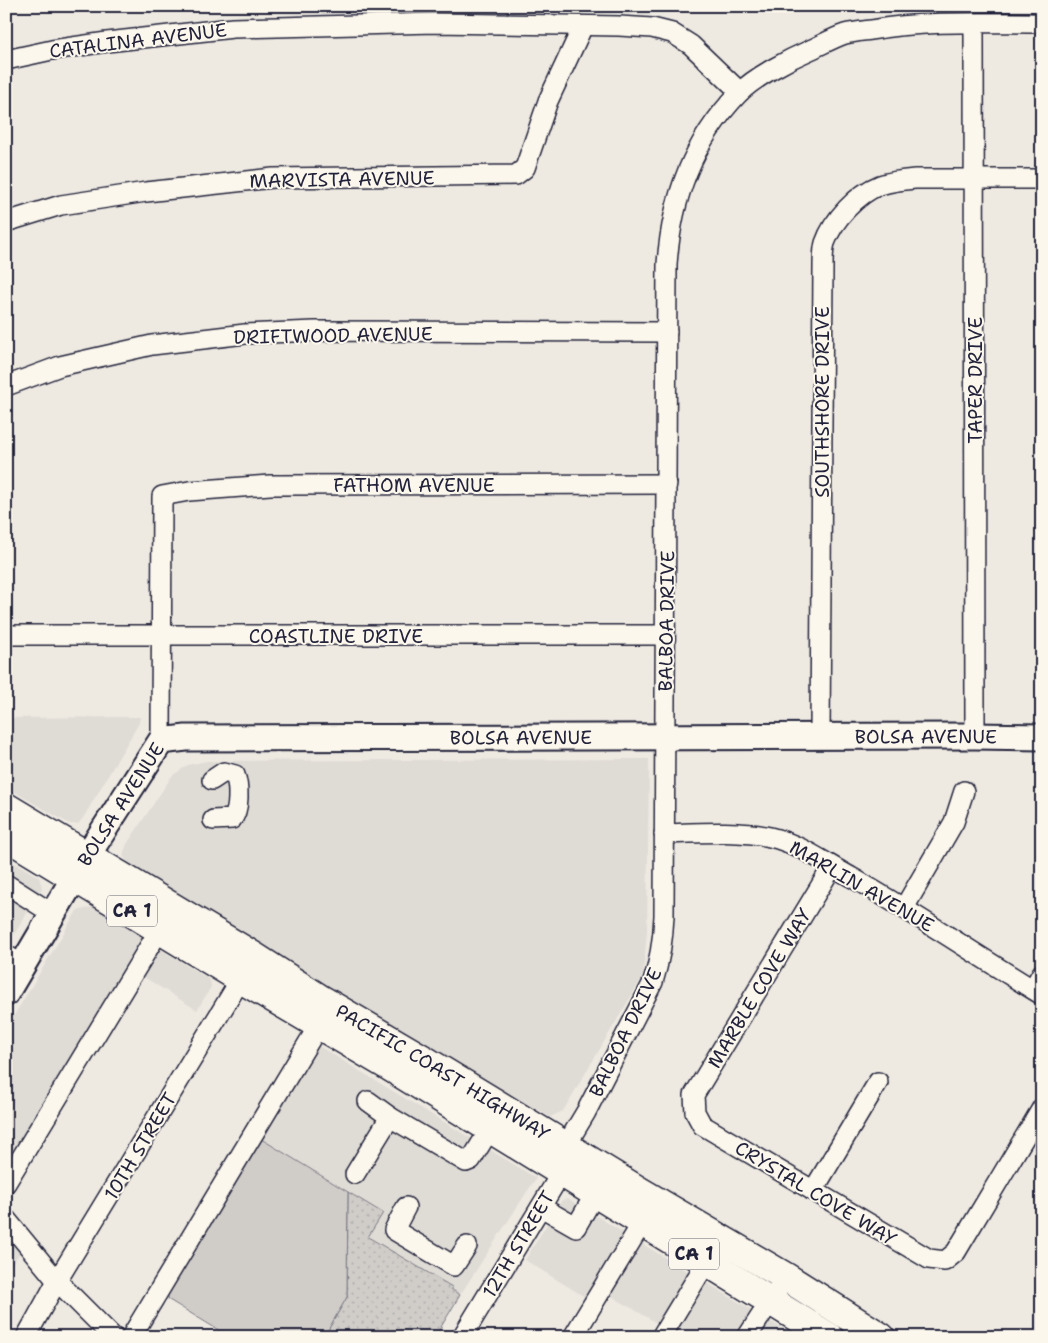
<svg xmlns="http://www.w3.org/2000/svg" width="1048" height="1343" font-family="'Shantell Sans',sans-serif">
  <style>
    .built { fill: #dfdbd5 }
    .grass { fill: url(#grass-dots); stroke: #797882 }
    .pitch { fill: #d0cdc9; stroke: #797882 }
    .lines { fill: none; stroke-linecap: round; stroke-linejoin: round }
    .minor-casing { stroke: #22223b; stroke-width: 22 }
    .major-casing { stroke: #22223b; stroke-width: 29 }
    .highway-casing { stroke: #22223b; stroke-width: 31 }
    .minor { stroke: #fbf7ec; stroke-width: 19 }
    .major { stroke: #fbf7ec; stroke-width: 25 }
    .highway { stroke: #fbf7ec; stroke-width: 28 }
    .labels { text-anchor: middle; stroke-width: 4; stroke-linejoin: round; paint-order: stroke }
    .shield { fill: #fbf7ec; stroke: #636270; stroke-width: 1 }
    .shield-label { font-size: 18px; font-weight: bold; fill: #22223b }
    .street-label { font-size: 19px; fill: #22223b; stroke: #fbf7ec }
  </style>
  <defs>
    <pattern id="grass-dots" width="8" height="8" patternUnits="userSpaceOnUse" patternTransform="scale(1.25)"><rect width="8" height="8" fill="#d0cdc9"/><path d="M2 2h.1M6 6h.1" fill="none" stroke="#b2b0ae" stroke-width="1.8" stroke-linecap="round"/></pattern>
  </defs>
  <rect width="100%" height="100%" fill="#eeeae2"/>
  <filter id="ink" filterUnits="userSpaceOnUse"><feTurbulence type="fractalNoise" baseFrequency=".02" numOctaves="2"/><feDisplacementMap in="SourceGraphic" scale="10" xChannelSelector="R" yChannelSelector="G"/><feConvolveMatrix kernelMatrix="1 2 1 2 8 2 1 2 1" color-interpolation-filters="sRGB"/></filter>
  <g filter="url(#ink)">
    <g class="built">
      <path d="M140,717L139,723L83,818L78,824H70L6,787V718Z"/>
      <path d="M649,759L647,930L643,976L563,1111L550,1117L142,877L128,864L123,855L127,844L172,776L188,765L207,761Z"/>
      <path d="M6,858L39,877L42,888L6,948Z"/>
      <path d="M93,907L210,980L211,987L197,1010L139,974L6,1189V1029L77,911Z"/>
      <path d="M317,1045L536,1178L460,1295L451,1289L452,1287L368,1237L382,1212L258,1137Z"/>
      <path d="M568,1199L796,1337H670L672,1332L593,1285L585,1297L525,1260L562,1200Z"/>
      <path d="M6,1224L25,1245L6,1273Z"/>
    </g>
    <path class="grass" d="M348,1192L383,1213L368,1237L452,1287L451,1289L460,1295L435,1337H324L347,1297Z"/>
    <path class="pitch" d="M258,1137L348,1192L347,1297L324,1337H230L169,1300L166,1291Z"/>
    <g class="lines">
      <defs>
        <g id="minor">
          <path d="M974,23L975,736"/>
          <path d="M6,60L52,50L107,42L233,28L435,23L619,26L652,28L672,33L691,45L740,92"/>
          <path d="M6,222L61,205L146,192L273,178L516,175L525,168L548,101L583,26"/>
          <path d="M6,386L60,366L152,345L245,334L315,331L667,332"/>
          <path d="M6,635H665"/>
          <path d="M820,737L823,267C823,259 823,250 825,243C833,220 857,194 880,185C892,181 903,180 915,179H1042"/>
          <path d="M161,741L162,496L189,491L270,485L667,484"/>
          <path d="M212,780L224,772L235,775C239,785 240,811 232,819L213,820"/>
          <path d="M664,834C696,833 739,830 770,837C800,844 825,863 851,877C916,914 978,956 1042,995"/>
          <path d="M832,867L694,1095L695,1112L702,1125L929,1259L945,1261L956,1252L1042,1108"/>
          <path d="M6,884L53,914"/>
          <path d="M904,908L954,822L964,791"/>
          <path d="M6,955L23,965"/>
          <path d="M1033,989L1042,973"/>
          <path d="M368,1101L390,1117"/>
          <path d="M355,1174L390,1117L466,1162L471,1160L490,1129"/>
          <path d="M6,1183L160,929"/>
          <path d="M813,1191L878,1082"/>
          <path d="M406,1207L394,1230L454,1266L467,1246"/>
          <path d="M541,1207L576,1227L595,1194"/>
          <path d="M6,1219L57,1281L113,1337"/>
          <path d="M26,1337L57,1281L247,969"/>
          <path d="M131,1337L319,1025"/>
          <path d="M462,1337L554,1185L574,1132L586,1112L653,982C660,960 663,939 664,916L667,264C672,198 692,142 739,93C755,77 789,59 810,50C821,45 833,38 845,34C853,32 863,31 871,30C927,20 985,23 1042,23"/>
          <path d="M573,1337L642,1223"/>
          <path d="M661,1337L712,1253"/>
          <path d="M747,1337L777,1291"/>
        </g>
        <g id="major">
          <path id="s1" d="M6,993L87,856L161,741L186,738L975,736L1042,737"/>
        </g>
        <g id="highway">
          <path id="s2" d="M6,807L255,957L319,998L423,1059L641,1192L786,1277L881,1337"/>
          <path d="M6,836L241,979L390,1067L829,1337"/>
        </g>
      </defs>
      <use href="#minor" class="minor-casing"/>
      <use href="#major" class="major-casing"/>
      <use href="#highway" class="highway-casing"/>
      <use href="#minor" class="minor"/>
      <use href="#major" class="major"/>
      <use href="#highway" class="highway"/>
    </g>
  </g>
  <g class="labels">
    <g class="shield">
      <rect x="107" y="895.5" width="50" height="31" rx="4"/>
      <rect x="669" y="1238.5" width="50" height="31" rx="4"/>
    </g>
    <g class="shield-label">
      <text x="132" y="917">CA 1</text>
      <text x="694" y="1260">CA 1</text>
    </g>
    <g class="street-label">
      <text transform="translate(138 40) rotate(-7)" y="7">CATALINA AVENUE</text>
      <text transform="translate(342 179) rotate(-1)" y="7">MARVISTA AVENUE</text>
      <text transform="translate(333 335) rotate(-1)" y="7">DRIFTWOOD AVENUE</text>
      <text transform="translate(975 380) rotate(-90)" y="7">TAPER DRIVE</text>
      <text transform="translate(822 402) rotate(-90)" y="7">SOUTHSHORE DRIVE</text>
      <text x="414" y="492">FATHOM AVENUE</text>
      <text transform="translate(666 621) rotate(-89)" y="7">BALBOA DRIVE</text>
      <text x="336" y="643">COASTLINE DRIVE</text>
      <text dy="7" stroke="none"><textPath href="#s1" startOffset="656">BOLSA AVENUE</textPath></text>
      <text dy="7" stroke="none"><textPath href="#s1" startOffset="1061">BOLSA AVENUE</textPath></text>
      <text dy="7" stroke="none"><textPath href="#s1" startOffset="221">BOLSA AVENUE</textPath></text>
      <text transform="translate(862 886) rotate(30)" y="7">MARLIN AVENUE</text>
      <text transform="translate(759 988) rotate(-59)" y="7">MARBLE COVE WAY</text>
      <text transform="translate(625 1032) rotate(-64)" y="7">BALBOA DRIVE</text>
      <text dy="7" stroke="none"><textPath href="#s2" startOffset="511">PACIFIC COAST HIGHWAY</textPath></text>
      <text transform="translate(140 1146) rotate(-59)" y="7">10TH STREET</text>
      <text transform="translate(816 1193) rotate(31)" y="7">CRYSTAL COVE WAY</text>
      <text transform="translate(518 1244) rotate(-59)" y="7">12TH STREET</text>
    </g>
  </g>
  <rect width="1048" height="1343" fill="none" stroke="#fbf7ec" stroke-width="25"/>
  <rect x="12" y="12" width="1023" height="1318" fill="none" stroke="#22223b" stroke-width="2" filter="url(#ink)"/>
</svg>
